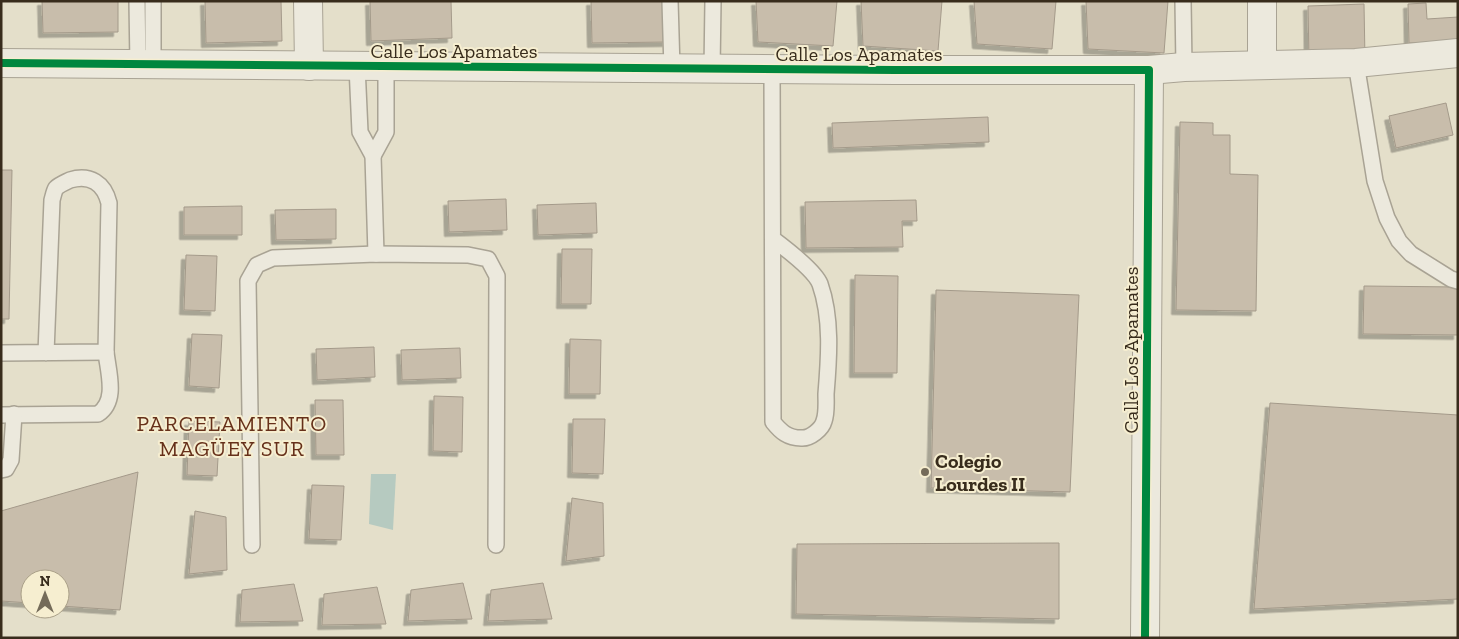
<svg xmlns="http://www.w3.org/2000/svg" width="1459" height="639" font-family="'Zilla Slab',serif">
  <style>
    .water { fill: #b6cac0 }
    .building { fill: #c8bdab; stroke: #a49a8a; filter: url(#shadow) }
    .lines { fill: none; stroke-linecap: round; stroke-linejoin: round }
    .service-casing { stroke: #a9a394; stroke-width: 18 }
    .minor-casing { stroke: #a9a394; stroke-width: 30 }
    .service { stroke: #ece9dd; stroke-width: 15 }
    .minor { stroke: #ece9dd; stroke-width: 28 }
    .cycleway-casing { stroke: #f6eed0; stroke-width: 11 }
    .cycleway { stroke: #00873e; stroke-width: 8 }
    .poi-dot { fill: #746b59; stroke: #f6eed0; stroke-width: 2 }
    .labels { text-anchor: middle; stroke-width: 4; stroke-linejoin: round; paint-order: stroke }
    .street-label { font-size: 20px; fill: #382c1c; stroke: #f6eed0 }
    .poi-label { font-size: 20px; font-weight: bold; fill: #382c1c; stroke: #f6eed0; text-anchor: start }
    .quarter-label { font-size: 22px; letter-spacing: 1px; fill: #66301a; stroke: #f6eed0 }
  </style>
  <defs>
    <filter id="shadow"><feDropShadow dx="-4.5" dy="4.5" stdDeviation="0" flood-color="#0004"/></filter>
  </defs>
  <rect width="100%" height="100%" fill="#e4dfca"/>
  <path class="water" d="M371,474H396L393,530L369,524Z"/>
  <g class="building">
    <path d="M42,1H118V32L43,33Z"/>
    <path d="M205,1H281L282,41L206,43Z"/>
    <path d="M370,1H451L452,38L371,41Z"/>
    <path d="M591,1H666L667,42L592,43Z"/>
    <path d="M756,1H837L833,46L758,42Z"/>
    <path d="M861,1H942L938,51L863,46Z"/>
    <path d="M974,1H1056L1052,49L977,44Z"/>
    <path d="M1086,1H1168L1164,53L1088,49Z"/>
    <path d="M1426,3L1427,19L1458,17V42L1409,43L1408,4Z"/>
    <path d="M1364,4L1365,59L1309,60L1308,6Z"/>
    <path d="M1446,103L1453,135L1396,148L1389,116Z"/>
    <path d="M988,117L989,142L833,148L832,123Z"/>
    <path d="M1180,122L1213,123V135H1230V174L1258,175L1256,311L1176,310Z"/>
    <path d="M1,170H12L9,319H1Z"/>
    <path d="M506,199L507,230L449,232L448,201Z"/>
    <path d="M916,200L917,221H902L903,247L806,248L805,202Z"/>
    <path d="M596,203L597,233L538,235L537,205Z"/>
    <path d="M242,206V235H184V207Z"/>
    <path d="M336,209V239L276,240L275,210Z"/>
    <path d="M562,249H592L591,304H561Z"/>
    <path d="M186,255L217,256L215,311L184,310Z"/>
    <path d="M855,275L898,276L897,373H854Z"/>
    <path d="M1364,286L1458,287V335L1363,334Z"/>
    <path d="M936,290L1079,295L1070,492L931,488Z"/>
    <path d="M192,334L222,335L219,388L189,386Z"/>
    <path d="M570,339L601,340L600,394H569Z"/>
    <path d="M374,347L375,377L317,380L316,349Z"/>
    <path d="M460,348L461,378L402,380L401,350Z"/>
    <path d="M434,396L463,397L462,452L433,451Z"/>
    <path d="M315,400H343L344,455H316Z"/>
    <path d="M1270,403L1458,415V599L1254,609Z"/>
    <path d="M573,419H605L603,474L572,473Z"/>
    <path d="M189,421L220,422L217,476L187,475Z"/>
    <path d="M138,472L120,610L60,606V579H30V603L1,601V511Z"/>
    <path d="M312,485L344,486L341,540L309,539Z"/>
    <path d="M572,498L603,503L604,556L566,561Z"/>
    <path d="M195,511L226,517L227,570L189,574Z"/>
    <path d="M1059,543V619L796,614L797,544Z"/>
    <path d="M463,583L472,619L408,621L411,590Z"/>
    <path d="M543,583L552,619L488,621L491,590Z"/>
    <path d="M294,584L303,621L240,622L242,590Z"/>
    <path d="M377,587L386,624L322,625L324,594Z"/>
  </g>
  <g class="lines">
    <defs>
      <g id="service">
        <path d="M137,1L138,65"/>
        <path d="M670,1L672,69"/>
        <path d="M1183,1L1184,67"/>
        <path d="M1356,63L1375,181L1387,218L1399,241L1411,254L1451,279L1458,281"/>
        <path d="M153,65V1"/>
        <path d="M357,66L360,132L373,156L376,254"/>
        <path d="M712,69L713,1"/>
        <path d="M772,70L773,422C781,432 788,438 801,438C810,439 822,429 824,421C827,413 826,402 826,394C829,358 832,318 820,284C815,271 785,248 773,239"/>
        <path d="M373,156L386,132V66"/>
        <path d="M1,353L106,352L109,203C104,183 90,174 70,180C66,182 59,185 56,188C54,191 53,197 52,200L46,353"/>
        <path d="M1,415L98,414C118,401 108,372 106,352"/>
        <path d="M1,470L6,469L11,460L14,414"/>
        <path d="M252,545L248,281L257,265L273,258L376,254L468,255L488,259L497,276L496,545"/>
      </g>
      <g id="minor">
        <path d="M308,1L309,66"/>
        <path d="M1262,1V65"/>
        <path d="M1,63L895,70H1149L1145,638"/>
        <path d="M1149,70L1184,67L1356,63L1458,53"/>
      </g>
    </defs>
    <use href="#service" class="service-casing"/>
    <use href="#minor" class="minor-casing"/>
    <use href="#service" class="service"/>
    <use href="#minor" class="minor"/>
    <defs>
      <path id="cycleway" d="M1,63L895,70H1149L1145,638"/>
    </defs>
    <use href="#cycleway" class="cycleway-casing"/>
    <use href="#cycleway" class="cycleway"/>
  </g>
  <circle class="poi-dot" cx="925" cy="472" r="5"/>
  <g class="labels">
    <g class="street-label">
      <text x="454" y="58">Calle Los Apamates</text>
      <text x="859" y="61">Calle Los Apamates</text>
      <text transform="translate(1131 350) rotate(-90)" y="7">Calle Los Apamates</text>
    </g>
    <g class="poi-label">
      <text x="935" y="468">Colegio<tspan x="935" dy="23">Lourdes II</tspan></text>
    </g>
    <g class="quarter-label">
      <text x="232" y="431">PARCELAMIENTO<tspan x="232" dy="25">MAGÜEY SUR</tspan></text>
    </g>
  </g>
  <rect width="1459" height="639" fill="none" stroke="#382c1c" stroke-width="5"/>
  <g transform="translate(45 594)"><circle r="24" fill="#f6eed0" stroke="#aaa088"/>
  <path d="M0-4L9 19L0 12L-9 19Z" fill="#746b59"/>
  <text y="-8" font-size="14" font-weight="bold" text-anchor="middle" fill="#382c1c">N</text>
  </g>
</svg>
